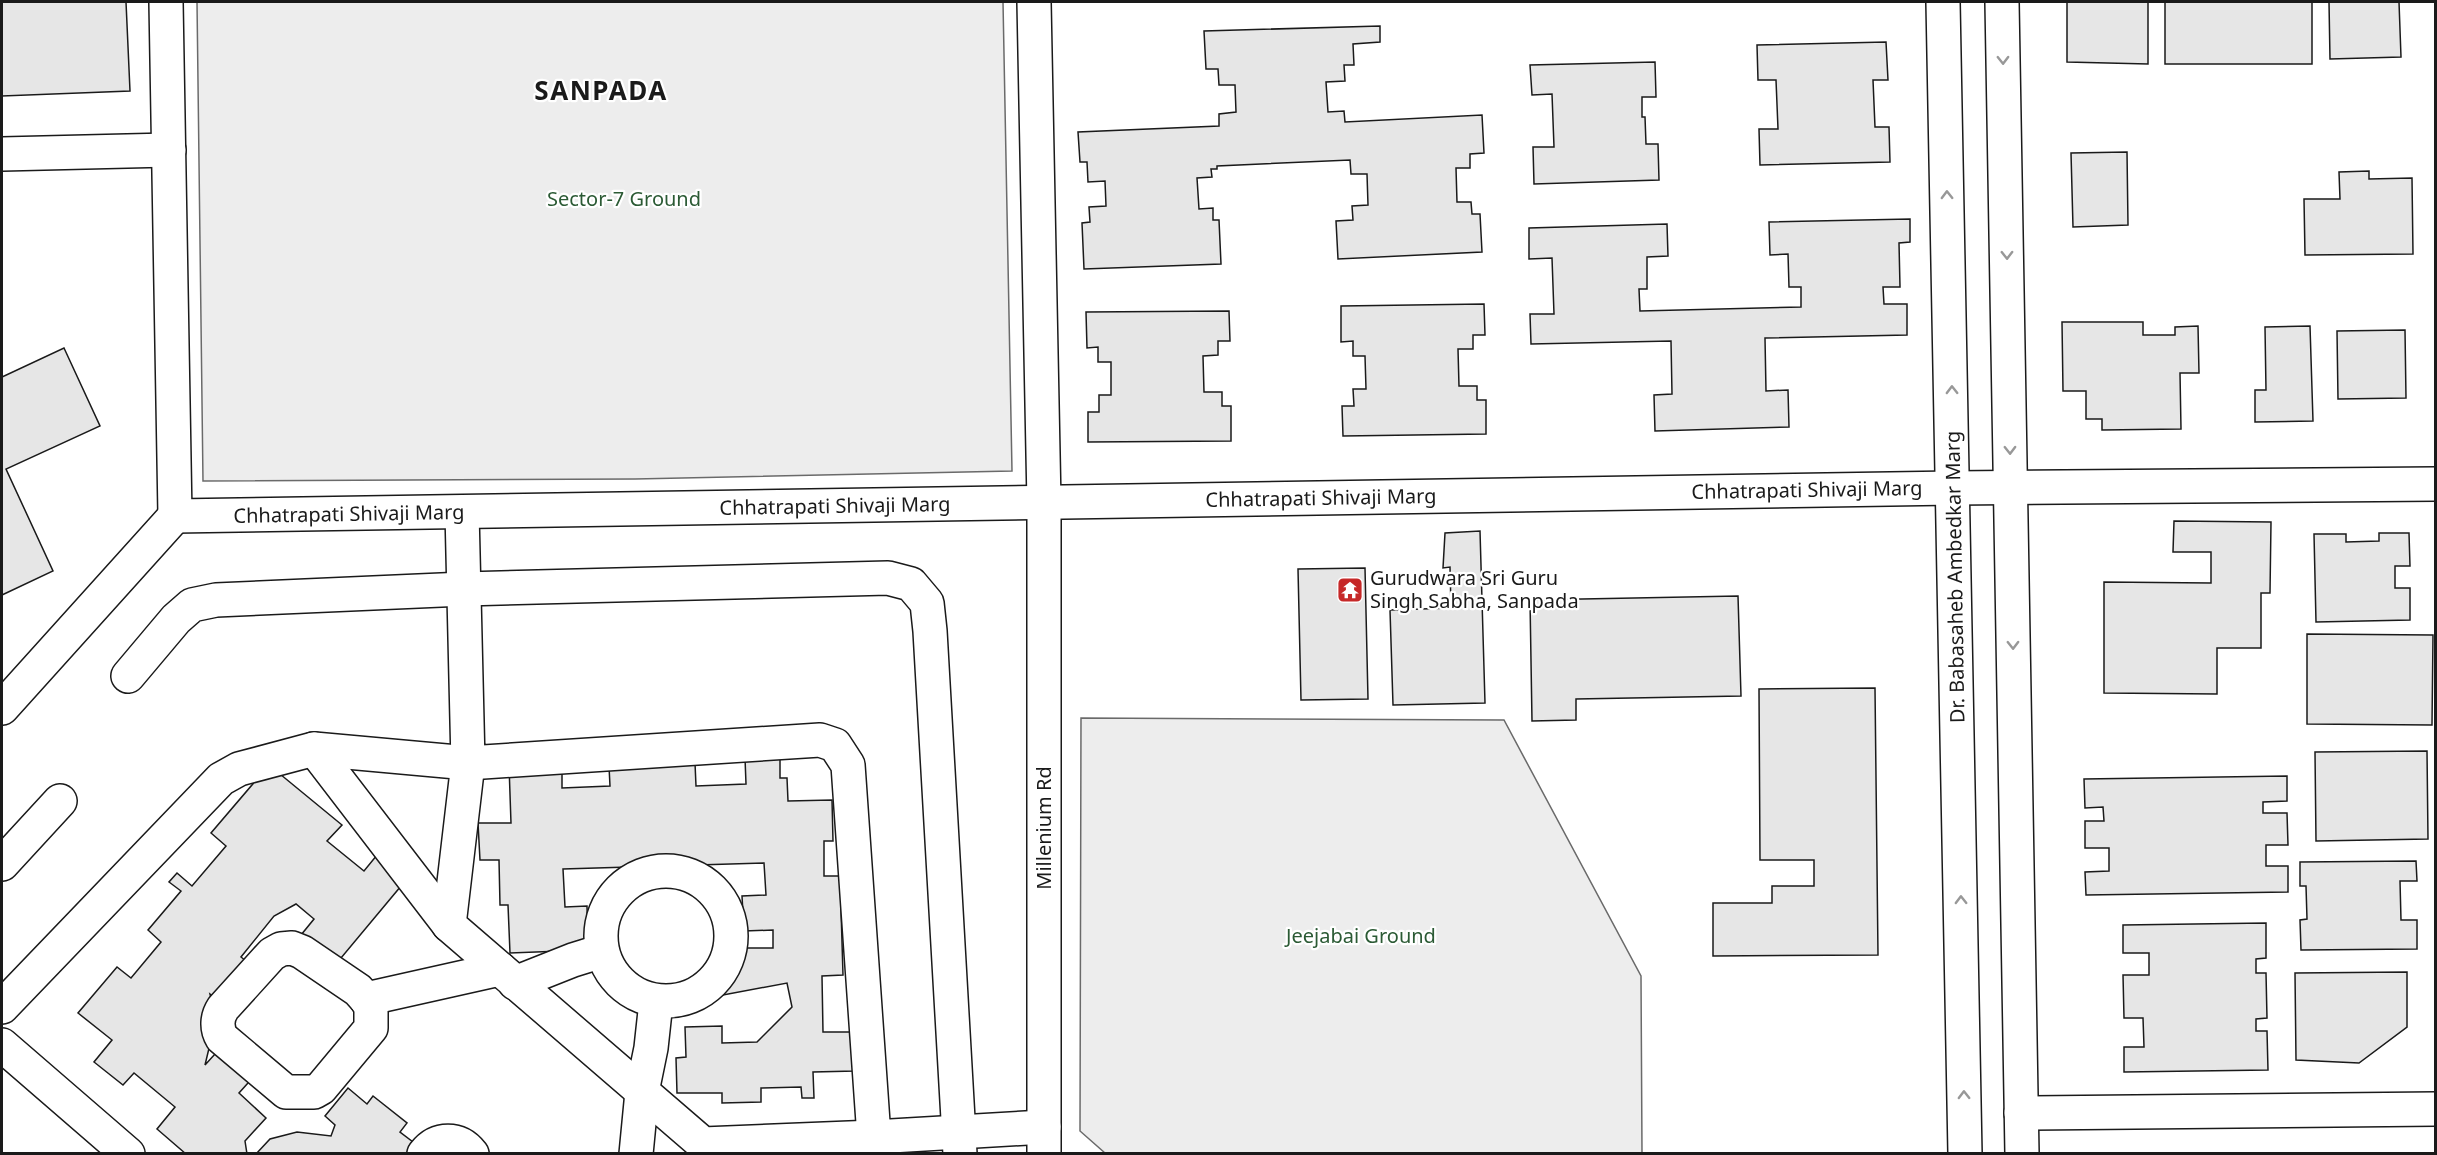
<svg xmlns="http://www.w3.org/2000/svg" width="2437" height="1155" font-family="'Noto Sans',sans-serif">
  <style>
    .green { fill: #ededed; stroke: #6a6a6a; stroke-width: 1.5 }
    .building { fill: #e6e6e6; stroke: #1a1a1a; stroke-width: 1.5 }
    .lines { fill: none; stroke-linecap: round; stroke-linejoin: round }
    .minor-casing { stroke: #1a1a1a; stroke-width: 36 }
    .major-casing { stroke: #1a1a1a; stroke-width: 36 }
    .minor { stroke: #fff; stroke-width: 33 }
    .major { stroke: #fff; stroke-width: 33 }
    .oneway { stroke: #989898 }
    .labels { text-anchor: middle; stroke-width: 4.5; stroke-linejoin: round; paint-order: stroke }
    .park-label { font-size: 20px; fill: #2b5a34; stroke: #fff }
    .street-label { font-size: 20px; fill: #1a1a1a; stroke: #fff }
    .poi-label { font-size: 20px; fill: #1a1a1a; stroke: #fff; text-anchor: start }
    .district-label { font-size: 26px; font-weight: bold; letter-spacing: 1.5px; fill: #1a1a1a; stroke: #fff }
  </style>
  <rect width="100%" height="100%" fill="#fff"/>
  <g class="green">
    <path d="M197,2H1003L1012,471L635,479L203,481Z"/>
    <path d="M1081,718L1504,720L1641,976L1642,1153H1105L1080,1131Z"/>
  </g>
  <g class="building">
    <path d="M2,2H126L130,91L2,96Z"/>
    <path d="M2067,2H2148V64L2067,62Z"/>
    <rect x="2165" y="2" width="147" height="62"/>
    <path d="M2329,2H2399L2401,57L2330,59Z"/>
    <path d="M1380,26V42L1353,44L1354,65H1344L1345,81L1326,82L1328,112L1344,111L1345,122L1482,115L1484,153L1470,154V168H1456L1457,202H1471L1472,214H1480L1482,252L1338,259L1336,221L1353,220L1352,206L1368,205L1367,174H1351L1350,160L1217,166V169H1211L1212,177L1197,178L1199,209L1213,208V220H1219L1221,264L1084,269L1082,223L1090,222L1089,207L1106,206L1105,181L1088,182L1087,162H1080L1078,132L1219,126V114L1236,112L1235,85H1219L1218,69H1206L1204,31Z"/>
    <path d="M1886,42L1888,80H1873L1875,127H1889L1890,162L1760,165L1759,129H1778L1776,80H1758L1757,45Z"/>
    <path d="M1655,62L1656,97H1642V117H1645L1646,144H1658L1659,180L1534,184L1533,147H1554L1552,94L1532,95L1530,65Z"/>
    <path d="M2127,152L2128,225L2073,227L2071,153Z"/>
    <path d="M2369,171V179L2412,178L2413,254L2305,255L2304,199H2340L2339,172Z"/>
    <path d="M1910,219V242L1899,243L1900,287H1883L1884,304H1907V335L1765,338L1766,391L1788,390L1789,427L1655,431L1654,395L1672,394L1671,341L1531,344L1530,314H1554L1552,258L1529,259V228L1667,224L1668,256L1647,257V289H1639L1640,311L1801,307V287H1789L1788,254L1770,255L1769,222Z"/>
    <path d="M1484,304L1485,335H1473V349H1458L1459,386H1477V400H1486V434L1343,436L1342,406H1354L1353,389H1366L1365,356H1353V341L1341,342V306Z"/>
    <path d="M1229,311L1230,341H1218V355L1203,356L1204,392H1222V406H1231V441L1088,442V412H1099V395H1111V362H1098V347L1087,348L1086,312Z"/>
    <path d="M2062,322H2143V335H2175V327L2198,326L2199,373H2180L2181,429L2102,430V419H2086V391H2063Z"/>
    <path d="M2310,326L2313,421L2255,422V390H2266L2265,327Z"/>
    <path d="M2405,330L2406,398L2338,399L2337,331Z"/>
    <path d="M64,348L100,426L6,469L53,571L2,595V377Z"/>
    <path d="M2174,521L2271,522L2270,593H2261V648H2217V694L2104,693V582L2211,583V552H2173Z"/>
    <path d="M1480,531L1485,703L1393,705L1390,610L1451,608L1450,567L1443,568L1445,533Z"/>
    <path d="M2379,533H2409L2410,566H2395V588H2410V620L2316,622L2314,534H2346V542L2379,541Z"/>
    <path d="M1365,568L1368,699L1301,700L1298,569Z"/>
    <path d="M1738,596L1741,696L1576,699V720L1532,721L1530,600Z"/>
    <path d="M2307,634L2433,635L2432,725L2307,724Z"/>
    <path d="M1875,688L1878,955L1713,956V903H1772V886H1814V860H1760L1759,689Z"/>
    <path d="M2427,751L2428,839L2316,841L2315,752Z"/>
    <path d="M780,757V778H787L788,801L832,800L833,841H824V876H840L843,975L822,976L823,1032H854L855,1071L813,1072L814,1098H802L801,1087L761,1088V1102L722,1103V1093H677L676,1058L686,1057L685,1027L722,1026V1043L757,1042L792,1007L787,983L723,995L747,948H773V930L744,931L742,896L766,895L764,863L563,869L565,907L587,906L588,950L510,953L508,905H500L499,860H480L478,823H511L509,765L562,764V788L610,786L609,766L695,763L696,786L746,784L745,758Z"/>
    <path d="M269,765L342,825L327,841L364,871L377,855L406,880L336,964L301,935L314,919L296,904L274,916L241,957L252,966L222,1003L210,994L216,1019L205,1065L225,1043L257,1073L239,1093L266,1118L245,1141L247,1154H186L157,1129L175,1107L134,1073L123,1085L94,1062L112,1040L78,1013L117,967L131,978L161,942L148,930L181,891L169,882L177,873L192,886L226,846L211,833Z"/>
    <path d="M2287,776V801L2263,802V813H2287L2288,845H2266V866H2288V892L2086,895L2085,872L2109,871V848H2085V821H2104L2103,807L2085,808L2084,779Z"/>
    <path d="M2416,861L2417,881H2400L2401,920H2417V949L2301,950L2300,920L2307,919L2306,886H2300V862Z"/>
    <path d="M2266,923V958L2256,959V973H2266L2267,1018L2256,1019V1031H2267L2268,1070L2124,1072V1047H2144L2143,1018H2124L2123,975H2149V953H2123V925Z"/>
    <path d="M2407,972V1027L2359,1063L2296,1060L2295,973Z"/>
    <path d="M348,1088L367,1104L373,1096L407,1123L400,1132L421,1148L416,1154H256L270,1139L297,1132L331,1136L335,1125L325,1116Z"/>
  </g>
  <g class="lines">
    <defs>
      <g id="minor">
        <path d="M166,2L175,516L1954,488L2436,484"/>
        <path d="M1034,2L1044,503V1154"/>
        <path d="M2,154L169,150"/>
        <path d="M462,512L468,763L820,740L835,745L848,765L874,1137L1044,1127"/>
        <path d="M128,676L176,619L192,605L216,600L464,589L888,578L911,584L927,603L930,631L960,1154"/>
        <path d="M2,708L175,516"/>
        <path d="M314,749L449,925"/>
        <path d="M2,864L60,801"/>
        <circle cx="666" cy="936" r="65"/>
        <path d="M292,948L302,952L358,990L366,999L371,1007V1028L321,1088L314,1092H286L222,1038C216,1028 217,1017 223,1008L272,954L281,949Z"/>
        <path d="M515,983L573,960L602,951"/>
        <path d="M366,999L500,969"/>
        <path d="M2,1007L221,779L239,769L314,749L468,763L449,925L703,1144L874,1137L875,1154"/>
        <path d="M2,1045L128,1154"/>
        <path d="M2021,1113L2436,1109"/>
        <path d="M424,1154C437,1137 459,1137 472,1154"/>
        <path d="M636,1154L642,1092L651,1048L656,1002"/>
      </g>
      <g id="major">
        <path d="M1943,2L1965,1154"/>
        <path d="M2002,2L2022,1154"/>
      </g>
    </defs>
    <use href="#minor" class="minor-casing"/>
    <use href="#major" class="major-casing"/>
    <use href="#minor" class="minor"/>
    <use href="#major" class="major"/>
  </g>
  <defs><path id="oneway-chevron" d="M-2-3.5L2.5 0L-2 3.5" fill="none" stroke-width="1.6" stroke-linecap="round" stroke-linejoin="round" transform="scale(1.5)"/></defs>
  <g class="oneway">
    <use href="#oneway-chevron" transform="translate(2003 60) rotate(89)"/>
    <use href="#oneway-chevron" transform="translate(1947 195) rotate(-91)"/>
    <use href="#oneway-chevron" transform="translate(2007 255) rotate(89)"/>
    <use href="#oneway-chevron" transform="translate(1952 390) rotate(-91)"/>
    <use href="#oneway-chevron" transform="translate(2010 450) rotate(89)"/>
    <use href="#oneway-chevron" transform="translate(2013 645) rotate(89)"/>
    <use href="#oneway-chevron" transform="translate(1961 900) rotate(-91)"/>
    <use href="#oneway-chevron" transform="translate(1964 1095) rotate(-91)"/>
  </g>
  <defs>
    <symbol id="temple-square" viewBox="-11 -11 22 22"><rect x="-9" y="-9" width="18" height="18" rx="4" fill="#c62828" stroke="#fff"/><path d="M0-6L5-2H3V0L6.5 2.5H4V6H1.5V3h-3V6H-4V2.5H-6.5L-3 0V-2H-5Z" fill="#fff"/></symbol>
  </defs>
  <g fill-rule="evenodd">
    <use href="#temple-square" x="1335" y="575" width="30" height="30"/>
  </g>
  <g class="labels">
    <g class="park-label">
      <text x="624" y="206">Sector-7 Ground</text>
      <text x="1361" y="943">Jeejabai Ground</text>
    </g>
    <g class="street-label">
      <text transform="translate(1807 490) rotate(-1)" y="7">Chhatrapati Shivaji Marg</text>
      <text transform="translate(1321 498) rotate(-1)" y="7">Chhatrapati Shivaji Marg</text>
      <text transform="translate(835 506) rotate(-1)" y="7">Chhatrapati Shivaji Marg</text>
      <text transform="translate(349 514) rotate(-1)" y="7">Chhatrapati Shivaji Marg</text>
      <text transform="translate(1955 577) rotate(-91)" y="7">Dr. Babasaheb Ambedkar Marg</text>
      <text transform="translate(1044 828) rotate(-90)" y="7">Millenium Rd</text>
    </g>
    <g class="poi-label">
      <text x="1370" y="585">Gurudwara Sri Guru<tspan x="1370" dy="23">Singh Sabha, Sanpada</tspan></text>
    </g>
    <g class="district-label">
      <text x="601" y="100">SANPADA</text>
    </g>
  </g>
  <rect width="2437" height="1155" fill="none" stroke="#1a1a1a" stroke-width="6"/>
</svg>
